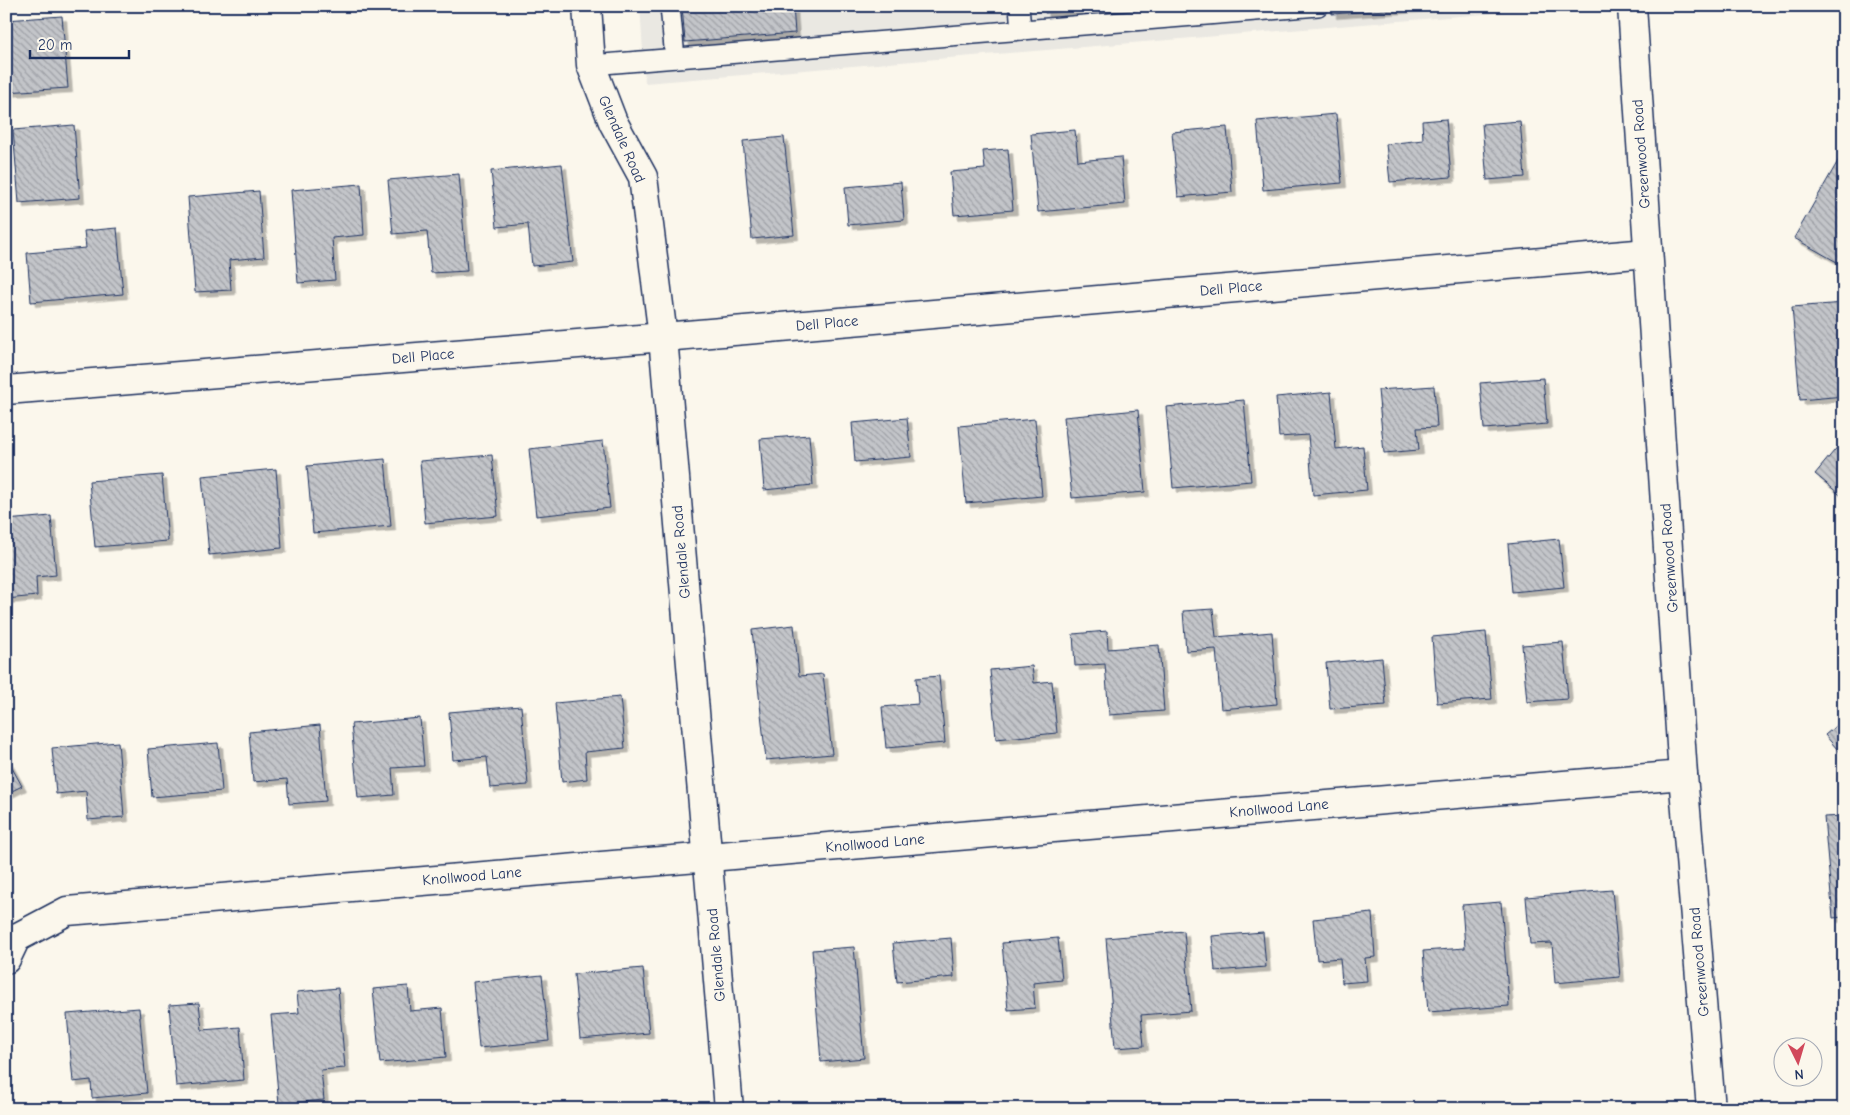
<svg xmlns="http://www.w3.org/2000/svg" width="1850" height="1115" font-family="'Comic Neue',sans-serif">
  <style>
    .built { fill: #eae8e2 }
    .building { fill: url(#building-back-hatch); stroke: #1b2f5e; filter: url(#shadow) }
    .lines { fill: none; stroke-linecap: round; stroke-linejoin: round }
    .service-casing { stroke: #1b2f5e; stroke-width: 22 }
    .minor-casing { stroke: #1b2f5e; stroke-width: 31 }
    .secondary-casing { stroke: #1b2f5e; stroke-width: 31 }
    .service { stroke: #fbf7ec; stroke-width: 19 }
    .minor { stroke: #fbf7ec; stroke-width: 28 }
    .secondary { stroke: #fbf7ec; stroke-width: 28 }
    .labels { text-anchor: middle; stroke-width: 4; stroke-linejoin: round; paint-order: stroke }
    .street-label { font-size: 15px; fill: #1b2f5e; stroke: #fbf7ec }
  </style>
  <defs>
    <pattern id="building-back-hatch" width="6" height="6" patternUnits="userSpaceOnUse" patternTransform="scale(1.25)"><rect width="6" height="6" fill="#c3c5c9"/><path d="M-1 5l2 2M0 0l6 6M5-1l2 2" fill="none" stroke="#9ea0a6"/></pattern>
    <filter id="shadow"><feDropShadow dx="4.5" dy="4.5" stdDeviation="0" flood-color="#0004"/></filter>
  </defs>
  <rect width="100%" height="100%" fill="#fbf7ec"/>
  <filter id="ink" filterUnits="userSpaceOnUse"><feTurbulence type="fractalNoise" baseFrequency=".02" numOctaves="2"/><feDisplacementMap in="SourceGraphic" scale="10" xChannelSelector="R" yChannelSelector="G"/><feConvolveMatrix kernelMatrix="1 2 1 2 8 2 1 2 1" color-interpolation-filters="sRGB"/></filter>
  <g filter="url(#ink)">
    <path class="built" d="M640,6H1582L645,83Z"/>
    <g class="building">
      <path d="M682,6H793L795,33L685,42Z"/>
      <path d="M1044,6H1128L1045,13Z"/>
      <path d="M1332,6H1438L1332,14Z"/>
      <path d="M62,16L68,88L6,92V20Z"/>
      <path d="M1336,114L1342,183L1263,190L1257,121Z"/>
      <path d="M1446,119L1451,177L1390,182L1386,144L1423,140L1422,121Z"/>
      <path d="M1520,121L1525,177L1487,180L1482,124Z"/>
      <path d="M74,125L80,198L19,203L13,130Z"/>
      <path d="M1227,127L1232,192L1178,197L1172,132Z"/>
      <path d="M1075,130L1078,161L1121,157L1125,204L1038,212L1031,134Z"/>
      <path d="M784,137L794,235L752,239L743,141Z"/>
      <path d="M1008,149L1013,210L954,215L950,172L985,169L983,151Z"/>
      <path d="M1842,154L1844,155V266L1794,238Z"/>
      <path d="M562,164L573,262L532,266L528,224L497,227L491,171Z"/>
      <path d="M459,174L467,271L431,273L427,231L393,234L388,180Z"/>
      <path d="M901,182L904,220L848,225L845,187Z"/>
      <path d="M361,184L364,235L332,238L335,280L298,283L291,190Z"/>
      <path d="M259,191L264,257L229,260L231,290L195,292L188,197Z"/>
      <path d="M117,228L123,294L31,302L27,253L86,248L84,231Z"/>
      <path d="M1844,303V396L1800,400L1792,307Z"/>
      <path d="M1543,378L1547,424L1484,429L1480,383Z"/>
      <path d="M1434,386L1437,427L1417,428L1419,450L1384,453L1378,390Z"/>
      <path d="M1331,392L1336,449L1363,446L1367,490L1313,495L1308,435L1279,437L1276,397Z"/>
      <path d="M1244,400L1251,481L1173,488L1166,407Z"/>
      <path d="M1138,410L1145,492L1072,498L1064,417Z"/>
      <path d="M907,418L911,457L855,462L852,423Z"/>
      <path d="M1035,419L1042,496L966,503L959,426Z"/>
      <path d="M809,435L813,485L764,490L760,439Z"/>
      <path d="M1844,439V498L1815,474Z"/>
      <path d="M603,441L610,508L536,516L529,449Z"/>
      <path d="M492,455L498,516L425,523L420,461Z"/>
      <path d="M385,459L391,526L313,533L307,466Z"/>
      <path d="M276,469L282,548L209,555L202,476Z"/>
      <path d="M162,475L168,541L95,547L89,481Z"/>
      <path d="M51,516L56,575L36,577L37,596L6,599V520Z"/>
      <path d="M1559,539L1564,587L1512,592L1508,544Z"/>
      <path d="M1213,609L1216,637L1272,632L1277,704L1221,709L1216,649L1186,651L1183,611Z"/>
      <path d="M794,625L799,676L823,674L832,754L766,760L752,630Z"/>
      <path d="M1107,631L1108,649L1159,645L1164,711L1109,715L1105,664L1075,666L1073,634Z"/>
      <path d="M1486,632L1492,699L1437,703L1432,637Z"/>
      <path d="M1563,642L1568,699L1527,702L1522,645Z"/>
      <path d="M1382,658L1386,705L1330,709L1326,663Z"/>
      <path d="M1032,666L1034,683L1052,681L1057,733L996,739L990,670Z"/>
      <path d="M939,676L945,743L886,748L882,707L918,704L916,678Z"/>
      <path d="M620,697L625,748L585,752L587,779L562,782L555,703Z"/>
      <path d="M521,706L528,785L490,788L487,757L453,760L449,712Z"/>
      <path d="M420,718L424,766L392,768L394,795L358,798L351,724Z"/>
      <path d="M1844,719V757L1825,735Z"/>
      <path d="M320,725L326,801L289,804L287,779L253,782L249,732Z"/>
      <path d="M118,742L124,817L88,820L86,791L56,794L52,748Z"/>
      <path d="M218,743L222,791L152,797L148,749Z"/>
      <path d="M6,757L22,786L6,794Z"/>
      <path d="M1844,816V917L1833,918L1824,817Z"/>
      <path d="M1612,890L1620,977L1555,983L1552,943L1530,944L1526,897Z"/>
      <path d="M1501,902L1509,1006L1428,1012L1423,951L1465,948L1462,905Z"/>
      <path d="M1372,913L1375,957L1365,958L1367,981L1342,983L1340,958L1317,960L1313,919Z"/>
      <path d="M1184,931L1191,1011L1141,1015L1144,1046L1115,1048L1106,938Z"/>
      <path d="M1263,932L1266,967L1215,971L1212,936Z"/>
      <path d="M951,938L954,977L897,982L893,943Z"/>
      <path d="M1058,938L1062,980L1033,983L1035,1008L1008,1010L1002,943Z"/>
      <path d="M854,947L864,1058L821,1062L812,950Z"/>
      <path d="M643,968L649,1033L580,1039L574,974Z"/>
      <path d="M542,975L549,1041L479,1048L473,982Z"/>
      <path d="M408,986L410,1011L442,1008L446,1057L380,1063L373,989Z"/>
      <path d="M338,988L345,1068L321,1070L324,1100L279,1104L271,1015L299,1013L297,992Z"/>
      <path d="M199,1003L202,1030L240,1027L244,1080L176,1086L169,1005Z"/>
      <path d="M139,1008L147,1093L92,1098L91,1080L73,1082L67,1014Z"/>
    </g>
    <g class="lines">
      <defs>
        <g id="service">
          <path d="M670,6L675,58"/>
          <path d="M1019,6L1021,30"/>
          <path d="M591,65L1318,6"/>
        </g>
        <g id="minor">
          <path d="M587,6L591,65L613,122L643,177L663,337L729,1109"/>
          <path d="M6,390L640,339L1648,253"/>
          <path d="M6,959L16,938L67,911L1683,775"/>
        </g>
        <path id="secondary" d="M1632,6L1683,775L1711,1109"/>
      </defs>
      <use href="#service" class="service-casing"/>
      <use href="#minor" class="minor-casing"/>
      <use href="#secondary" class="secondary-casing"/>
      <use href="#service" class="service"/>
      <use href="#minor" class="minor"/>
      <use href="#secondary" class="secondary"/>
    </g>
  </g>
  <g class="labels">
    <g class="street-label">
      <text transform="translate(622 139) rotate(66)" y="5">Glendale Road</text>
      <text transform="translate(1641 154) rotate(-94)" y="5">Greenwood Road</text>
      <text transform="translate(1231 288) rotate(-5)" y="5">Dell Place</text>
      <text transform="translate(827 323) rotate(-5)" y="5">Dell Place</text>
      <text transform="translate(423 356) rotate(-5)" y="5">Dell Place</text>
      <text transform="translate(681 552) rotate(-95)" y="5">Glendale Road</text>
      <text transform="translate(1669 558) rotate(-94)" y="5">Greenwood Road</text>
      <text transform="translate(1279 808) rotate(-5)" y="5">Knollwood Lane</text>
      <text transform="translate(875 843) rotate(-5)" y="5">Knollwood Lane</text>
      <text transform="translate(472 876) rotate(-5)" y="5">Knollwood Lane</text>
      <text transform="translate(716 955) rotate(-95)" y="5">Glendale Road</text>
      <text transform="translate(1699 962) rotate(-95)" y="5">Greenwood Road</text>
    </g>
  </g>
  <rect width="1850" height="1115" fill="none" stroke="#fbf7ec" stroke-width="25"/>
  <rect x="12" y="12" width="1825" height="1090" fill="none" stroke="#1b2f5e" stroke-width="2" filter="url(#ink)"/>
  <g transform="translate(1798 1062) rotate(175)"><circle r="24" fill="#fbf7ec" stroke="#a1a7b3"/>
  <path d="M0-4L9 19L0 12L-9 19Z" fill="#d1495b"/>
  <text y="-8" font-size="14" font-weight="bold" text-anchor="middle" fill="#1b2f5e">N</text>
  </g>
  <path d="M30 50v8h99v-8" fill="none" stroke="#1b2f5e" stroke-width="2.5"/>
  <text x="38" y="50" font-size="15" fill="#1b2f5e" stroke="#fbf7ec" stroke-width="4" paint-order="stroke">20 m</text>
</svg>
